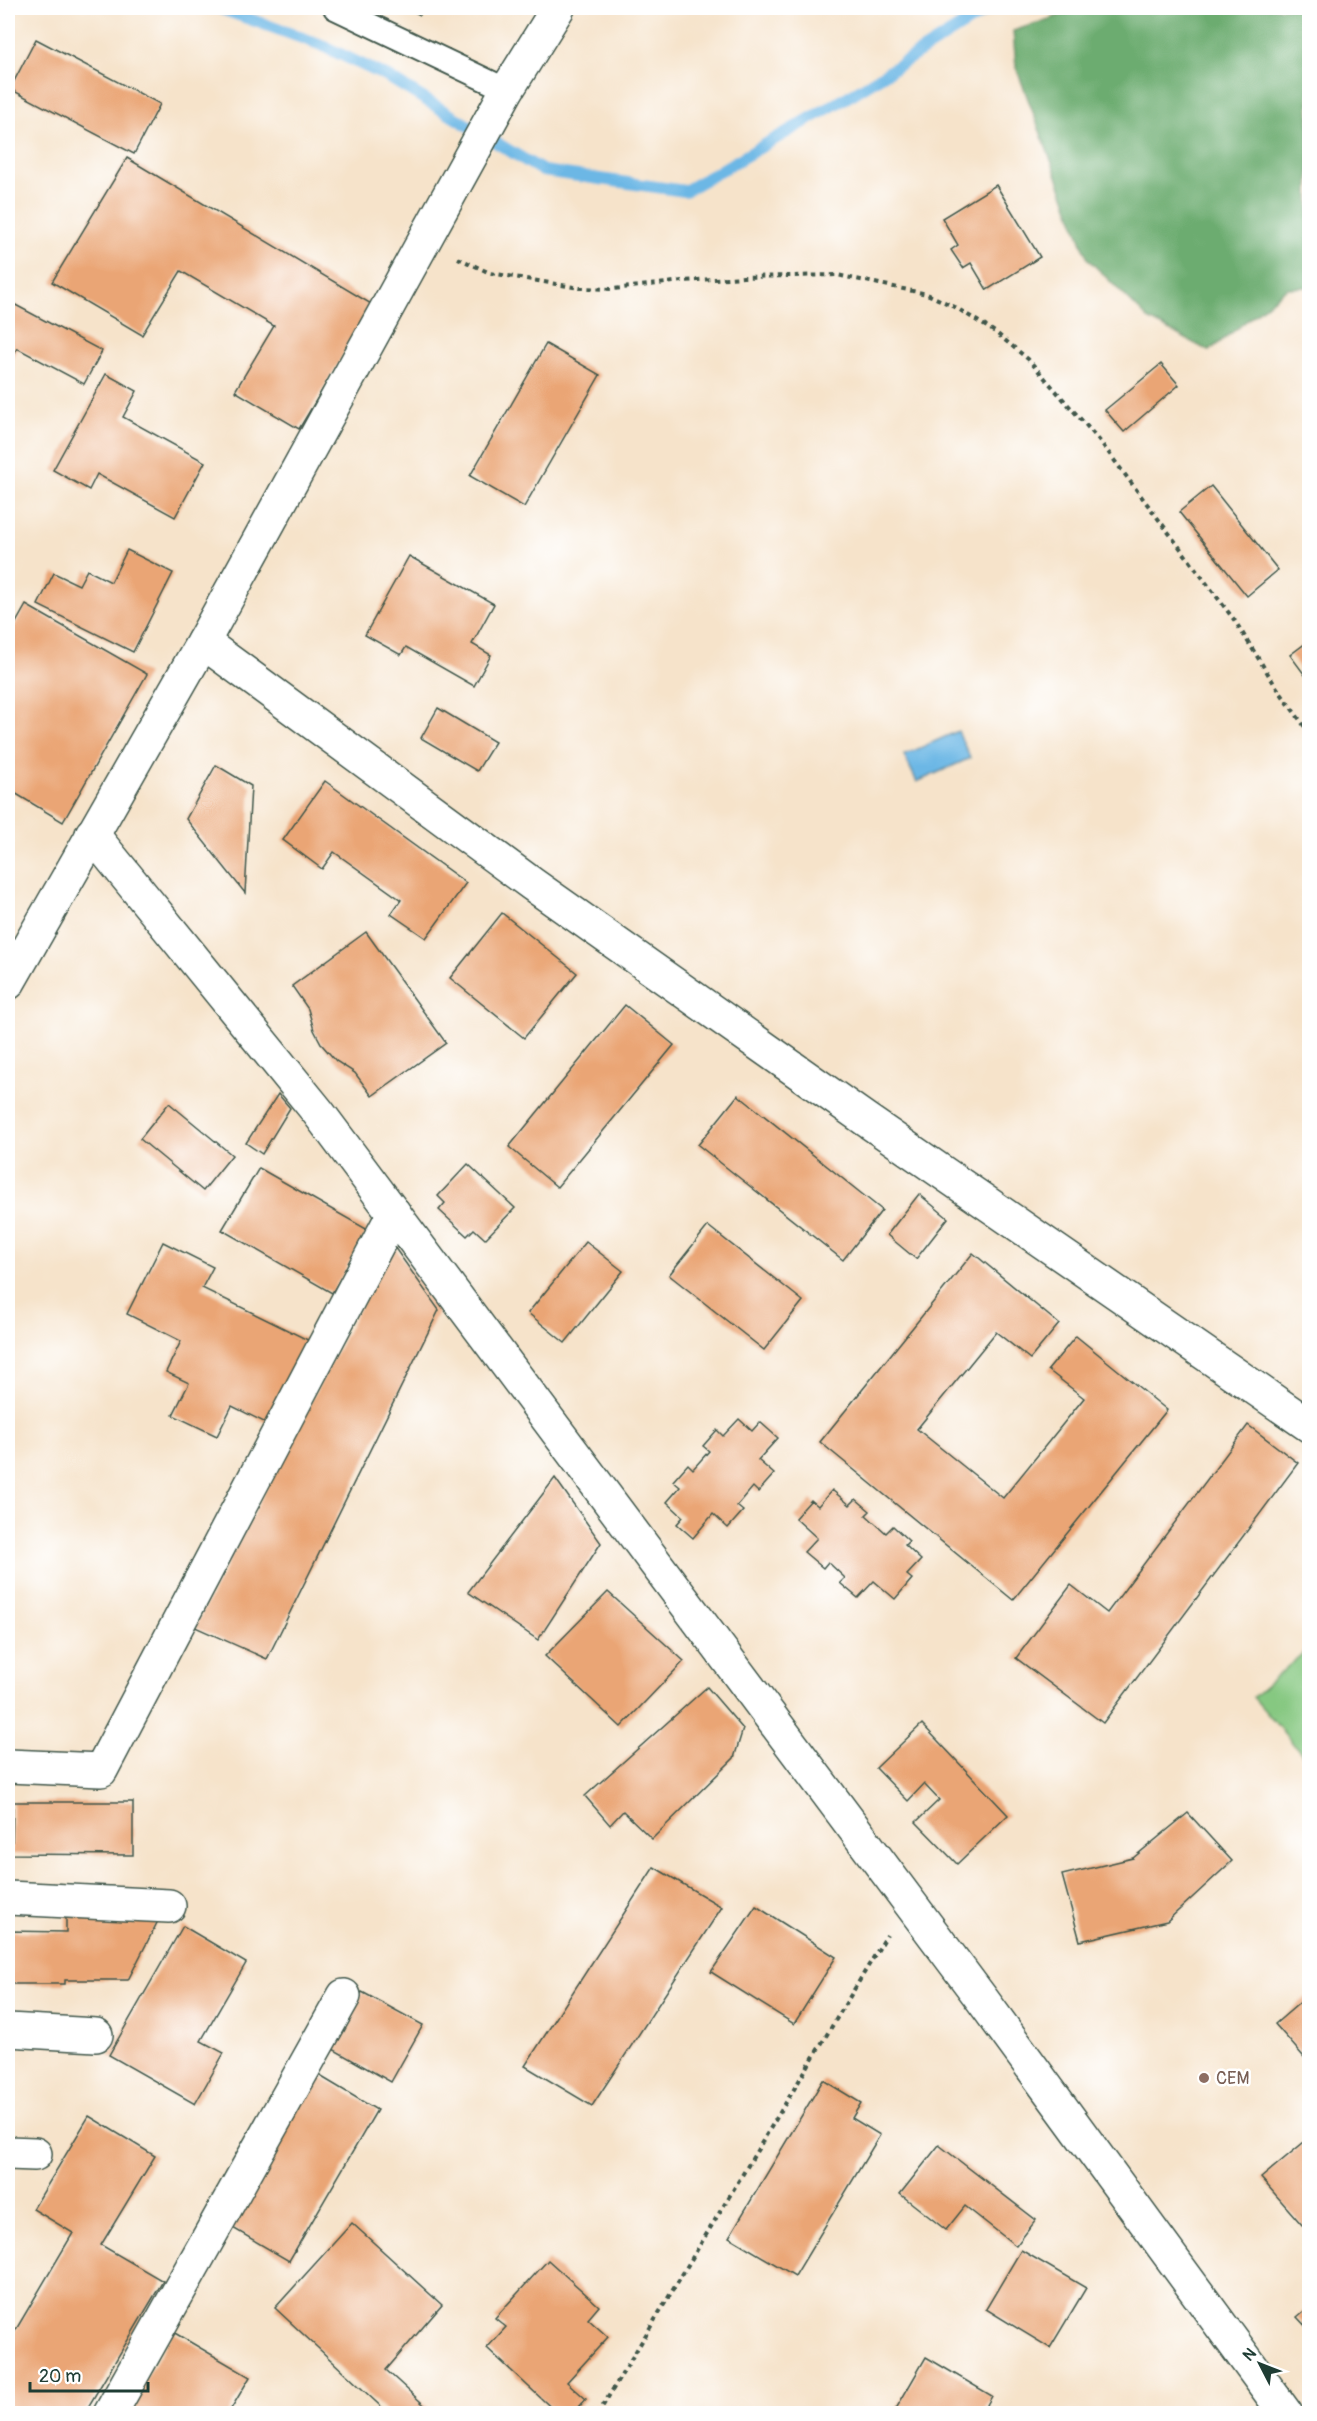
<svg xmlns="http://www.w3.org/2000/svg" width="1317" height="2421" font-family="Pangolin,sans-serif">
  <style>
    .green { fill: #86c881; stroke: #52825a; stroke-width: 1.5 }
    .forest { fill: #6cac6f; stroke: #467452; stroke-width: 1.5 }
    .water { fill: #6cb7e5; stroke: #467a8c; stroke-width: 1.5 }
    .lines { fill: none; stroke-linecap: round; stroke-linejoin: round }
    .stream { stroke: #6cb7e5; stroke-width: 12 }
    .building { fill: #eaa575 }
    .lane-casing { stroke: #3f564a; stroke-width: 26 }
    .street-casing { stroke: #3f564a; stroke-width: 36 }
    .primary-casing { stroke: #3f564a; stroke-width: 36 }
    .path { stroke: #3f564a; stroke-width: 4; stroke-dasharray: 4.5 4.5; stroke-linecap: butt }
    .lane { stroke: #fff; stroke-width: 22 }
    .street { stroke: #fff; stroke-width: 33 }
    .primary { stroke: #fff; stroke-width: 33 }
    .education-dot { fill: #8d6e63; stroke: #fff; stroke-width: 2 }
    .labels { text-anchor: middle; stroke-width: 5; stroke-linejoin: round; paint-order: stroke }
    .education-label { font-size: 18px; fill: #785e54; stroke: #fff; text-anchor: start }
  </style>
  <rect width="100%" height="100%" fill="#fff"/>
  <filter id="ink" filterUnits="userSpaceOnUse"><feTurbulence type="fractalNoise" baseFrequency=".0167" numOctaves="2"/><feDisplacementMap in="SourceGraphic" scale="12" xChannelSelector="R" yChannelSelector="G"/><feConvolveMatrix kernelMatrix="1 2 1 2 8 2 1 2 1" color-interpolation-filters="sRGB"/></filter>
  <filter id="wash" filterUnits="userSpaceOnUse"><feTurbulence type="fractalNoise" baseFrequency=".008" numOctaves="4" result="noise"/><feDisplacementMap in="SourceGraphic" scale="24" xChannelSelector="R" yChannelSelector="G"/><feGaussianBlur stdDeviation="1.35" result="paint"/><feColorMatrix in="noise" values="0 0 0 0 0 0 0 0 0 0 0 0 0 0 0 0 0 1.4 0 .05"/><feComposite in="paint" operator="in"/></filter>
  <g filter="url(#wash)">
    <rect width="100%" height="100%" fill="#f6e3ca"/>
    <path class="green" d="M1309,1648V1762L1253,1697Z"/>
    <path class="forest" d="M1082,8H1309V287L1287,288L1209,351L1148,319L1088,259L1016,67L1013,31Z"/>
    <path class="water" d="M958,731L970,758L917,782L904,755Z"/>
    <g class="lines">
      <path class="stream" d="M219,8L319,44L388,77L543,171L685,191L856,92L990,8"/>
    </g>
    <g id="blocks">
      <g class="building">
        <path d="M407,8H424L420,15Z"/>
        <path d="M36,39L160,104L134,154L10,89Z"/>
        <path d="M8,135L13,138L8,149Z"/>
        <path d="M127,158L373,305L299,429L235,391L274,326L181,271L142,335L52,282Z"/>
        <path d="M996,185L1040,257L987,290L971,263L963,268L951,250L958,245L942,218Z"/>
        <path d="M8,301L102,351L84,384L17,348L8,367Z"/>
        <path d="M546,344L600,375L524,507L470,476Z"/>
        <path d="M1161,364L1179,385L1124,432L1105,410Z"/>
        <path d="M106,374L137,391L123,417L205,462L175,517L97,474L89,490L53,470Z"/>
        <path d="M1211,486L1278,570L1247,596L1179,512Z"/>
        <path d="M127,550L173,573L133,652L38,605L54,573L79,585L87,570L111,582Z"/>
        <path d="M409,556L494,604L472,644L491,655L474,686L406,647L401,655L365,635Z"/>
        <path d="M26,605L147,674L63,822L8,789V637Z"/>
        <path d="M1310,640V682L1290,655Z"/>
        <path d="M438,708L495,742L477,771L421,738Z"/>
        <path d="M216,765L251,786L245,893L186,819Z"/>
        <path d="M325,781L466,883L426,938L391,914L401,900L334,852L322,869L283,840Z"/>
        <path d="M502,913L577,973L524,1038L450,978Z"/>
        <path d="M366,932L446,1043L372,1096L355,1073L336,1061L322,1045L314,1030L308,1009L292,986Z"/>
        <path d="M625,1005L674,1045L557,1187L509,1147Z"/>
        <path d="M278,1094L290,1108L262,1154L246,1143Z"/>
        <path d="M738,1095L882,1210L843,1260L698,1145Z"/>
        <path d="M169,1103L232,1155L203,1191L140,1139Z"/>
        <path d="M468,1164L515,1208L485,1239L474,1229L467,1236L439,1210L445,1203L438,1196Z"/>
        <path d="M259,1168L368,1230L332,1293L222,1230Z"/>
        <path d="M919,1194L948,1218L916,1259L887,1235Z"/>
        <path d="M708,1226L803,1301L764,1350L669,1275Z"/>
        <path d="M163,1242L213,1267L202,1288L312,1342L270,1425L232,1406L217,1436L173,1415L189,1383L166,1372L181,1341L127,1314Z"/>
        <path d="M586,1242L623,1271L565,1343L528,1313Z"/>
        <path d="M392,1244L439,1310L267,1659L195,1627Z"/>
        <path d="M973,1253L1059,1324L1030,1359L996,1332L917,1429L1003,1498L1084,1398L1048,1370L1076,1336L1167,1410L1013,1600L820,1442Z"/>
        <path d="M739,1419L752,1431L760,1422L778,1438L758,1460L774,1474L758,1492L753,1487L737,1506L743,1511L728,1528L713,1514L693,1538L677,1524L683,1517L667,1502L680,1487L673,1481L688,1464L693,1469L709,1451L703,1446L717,1430L723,1436Z"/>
        <path d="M1248,1425L1298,1463L1103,1723L1016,1658L1071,1585L1107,1613Z"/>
        <path d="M555,1478L601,1543L538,1640L468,1592Z"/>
        <path d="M832,1490L850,1505L856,1499L870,1511L866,1515L886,1533L893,1526L909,1541L905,1545L921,1560L907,1575L912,1579L895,1599L874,1581L858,1598L840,1583L845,1578L828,1562L823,1568L804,1552L817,1538L795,1518L811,1500L818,1506Z"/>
        <path d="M608,1592L684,1661L621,1727L545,1656Z"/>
        <path d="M707,1687L743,1729L734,1758L652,1839L623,1811L610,1825L585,1796Z"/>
        <path d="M922,1724L1008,1815L957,1864L916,1822L939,1800L924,1784L908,1801L876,1768Z"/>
        <path d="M13,1802H133V1855L12,1854Z"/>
        <path d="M1188,1813L1232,1861L1167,1921L1080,1941L1062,1875L1133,1858Z"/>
        <path d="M654,1867L722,1907L592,2106L525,2066Z"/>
        <path d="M756,1906L836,1957L794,2024L711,1972Z"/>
        <path d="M66,1910L161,1915L128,1980H65V1984H8V1931L66,1932Z"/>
        <path d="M183,1926L246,1963L201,2041L224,2053L195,2104L109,2055Z"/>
        <path d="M362,1992L423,2025L391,2082L331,2048Z"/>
        <path d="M1310,1994V2064L1275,2024Z"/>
        <path d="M315,2073L377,2110L289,2261L226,2224Z"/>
        <path d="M823,2080L861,2103L852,2118L880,2135L795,2276L729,2237Z"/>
        <path d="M89,2116L155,2156L101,2245L163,2281L84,2414H8V2343L73,2233L33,2209Z"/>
        <path d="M1310,2137V2234L1261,2178Z"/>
        <path d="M939,2145L1036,2220L1016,2246L965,2206L946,2230L900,2194Z"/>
        <path d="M352,2223L442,2305L386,2370L434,2414H389L275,2308Z"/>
        <path d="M1021,2250L1086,2288L1050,2348L986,2309Z"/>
        <path d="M548,2260L599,2306L588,2319L608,2337L567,2382L586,2399L573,2414H558L487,2348L506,2327L495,2318Z"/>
        <path d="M1310,2306V2331L1297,2317Z"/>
        <path d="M173,2332L250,2377L228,2414H125Z"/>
        <path d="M926,2357L992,2396L983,2412L986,2414H893Z"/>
      </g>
    </g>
  </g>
  <g filter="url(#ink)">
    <use href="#blocks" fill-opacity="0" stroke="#3f564a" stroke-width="1.5"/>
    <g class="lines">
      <defs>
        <path id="lane" d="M335,8L507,90"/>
        <g id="street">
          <path d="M203,642L532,884L865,1119L1310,1426"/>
          <path d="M92,834L318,1112L981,1998L1286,2414"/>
          <path d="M8,1766L101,1770L394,1213"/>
          <path d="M8,1898L169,1906"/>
          <path d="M8,2030L96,2035"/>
          <path d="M8,2153L35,2154"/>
          <path d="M110,2414L344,1996"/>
        </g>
        <path id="primary" d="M8,983L203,642L507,90L558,8"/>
      </defs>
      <use href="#lane" class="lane-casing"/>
      <use href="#street" class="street-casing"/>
      <use href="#primary" class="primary-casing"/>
      <g class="path">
        <path d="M458,258L490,273L580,288L614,289L683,281L743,277L837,275L927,294L955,307L995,332L1028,359L1099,440L1235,621L1275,685L1310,734"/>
        <path d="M598,2414L887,1935"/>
      </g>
      <use href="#lane" class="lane"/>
      <use href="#street" class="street"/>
      <use href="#primary" class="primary"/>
    </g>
  </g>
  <circle class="education-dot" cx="1204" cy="2078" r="6"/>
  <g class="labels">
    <g class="education-label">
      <text x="1216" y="2084">CEM</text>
    </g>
  </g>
  <rect width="1317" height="2421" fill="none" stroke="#fff" stroke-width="30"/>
  <g transform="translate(1260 2364) rotate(312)" stroke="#ffffff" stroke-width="4.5" paint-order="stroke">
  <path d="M0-4.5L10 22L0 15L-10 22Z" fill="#1f3d34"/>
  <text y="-9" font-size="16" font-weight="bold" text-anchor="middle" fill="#1f3d34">N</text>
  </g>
  <path d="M30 2382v9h118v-9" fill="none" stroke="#1f3d34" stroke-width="3"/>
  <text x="39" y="2382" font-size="18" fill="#1f3d34" stroke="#ffffff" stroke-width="4.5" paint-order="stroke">20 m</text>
</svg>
